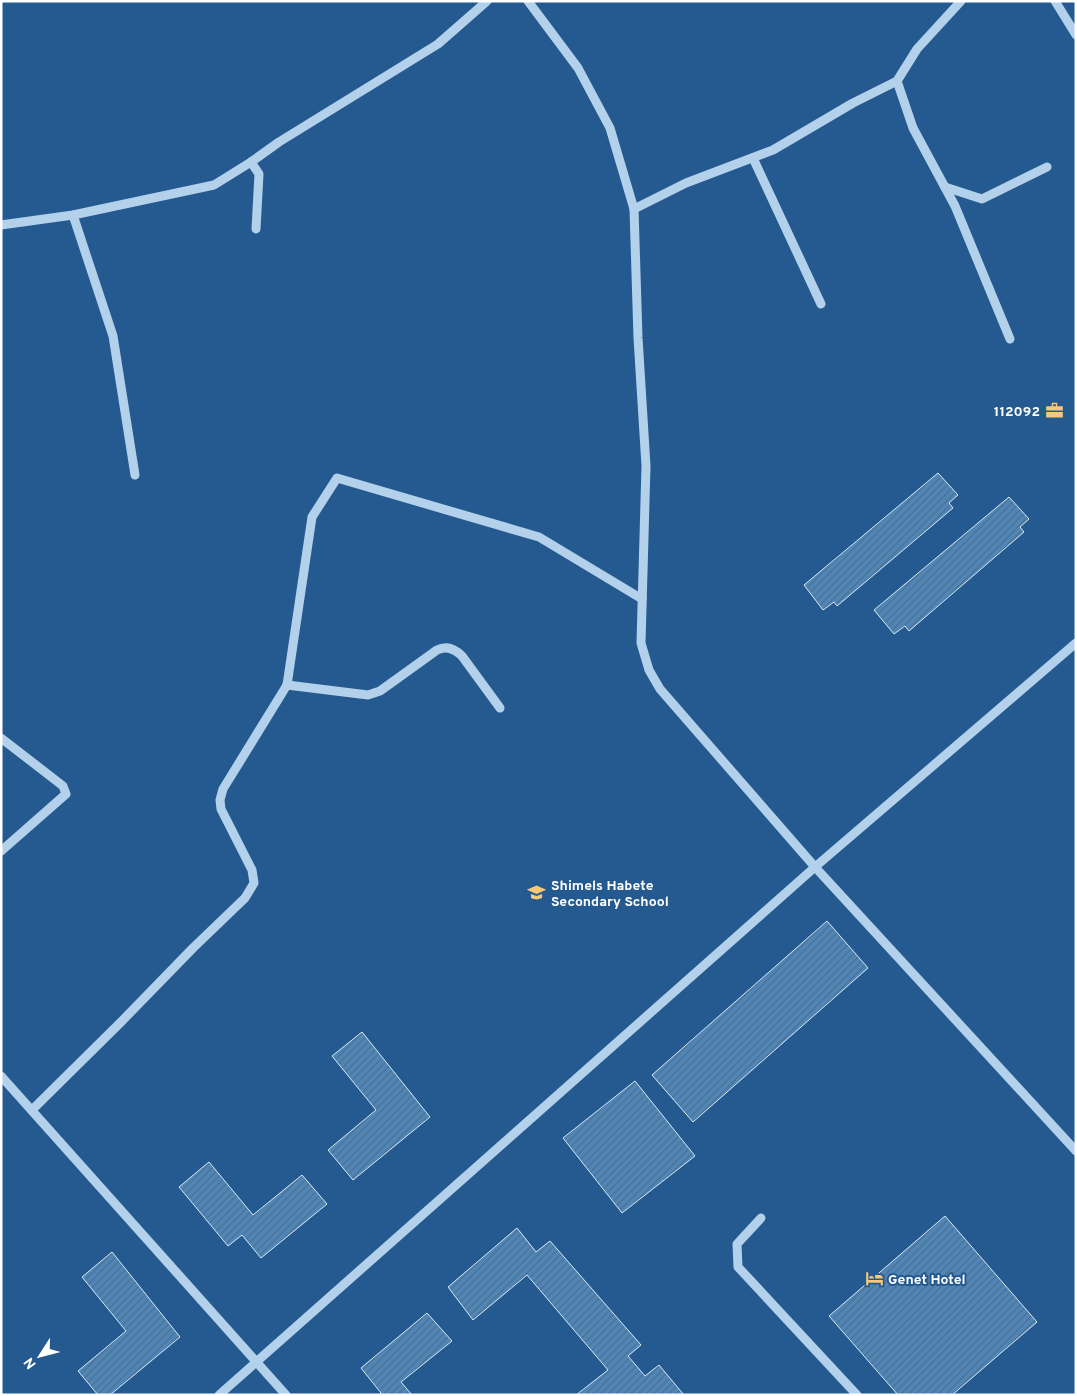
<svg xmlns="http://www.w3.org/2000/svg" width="1077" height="1396" font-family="Overpass,sans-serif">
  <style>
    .building { fill: url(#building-hatch); stroke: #d9e9f9 }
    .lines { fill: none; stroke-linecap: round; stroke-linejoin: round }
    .minor { stroke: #b4d1ec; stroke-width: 9 }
    .labels { text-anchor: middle; stroke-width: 4; stroke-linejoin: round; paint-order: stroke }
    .poi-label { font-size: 14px; font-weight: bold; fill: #fff; stroke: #245a8f; text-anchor: start }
  </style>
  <defs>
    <pattern id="building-hatch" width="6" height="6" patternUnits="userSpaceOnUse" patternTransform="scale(1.25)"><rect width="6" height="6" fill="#5086b7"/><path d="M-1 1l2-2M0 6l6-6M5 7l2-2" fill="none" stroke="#4e6f8c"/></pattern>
  </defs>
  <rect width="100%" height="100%" fill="#245a8f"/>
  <g class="building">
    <path d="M938,473L958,495L949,503L953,508L837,606L834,602L823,610L804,585Z"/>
    <path d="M1009,497L1029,519L1020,527L1024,532L909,631L905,626L894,634L874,610Z"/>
    <path d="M827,921L868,968L693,1122L652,1075Z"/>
    <path d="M362,1032L430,1117L353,1180L328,1150L376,1110L332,1056Z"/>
    <path d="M635,1081L695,1156L622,1213L563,1138Z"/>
    <path d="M209,1162L253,1215L302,1175L327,1204L261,1258L242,1235L228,1246L179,1187Z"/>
    <path d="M945,1216L1037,1322L952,1395H898L829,1316Z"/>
    <path d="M517,1228L536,1252L550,1241L641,1345L628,1356L645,1376L659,1365L684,1395H576L608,1370L527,1275L473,1320L448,1287Z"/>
    <path d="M112,1252L180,1337L110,1395H98L78,1371L126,1331L82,1277Z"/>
    <path d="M427,1313L452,1341L401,1382L412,1395H379L381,1393L361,1368Z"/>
  </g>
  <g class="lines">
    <g class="minor">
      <path d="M528,1L578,68L610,128L634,209L638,338L646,466L641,643L649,670L660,689L815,867L1076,1151"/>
      <path d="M1055,1L1076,35"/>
      <path d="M897,81L913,128L955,206L1010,339"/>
      <path d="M753,158L821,304"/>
      <path d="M251,162L259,174L256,229"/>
      <path d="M945,187L982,199L1047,167"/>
      <path d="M634,209L686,183L773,150L853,103L897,81L917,49L961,1"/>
      <path d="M73,215L113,336L135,475"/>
      <path d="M1,225L73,215L214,185L251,162L279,142L438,44L487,1"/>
      <path d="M287,685L312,517L337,478L539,537L642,599"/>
      <path d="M1,738L63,786L66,794L1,851"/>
      <path d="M1,1076L286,1395"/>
      <path d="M32,1110L121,1022L193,948L245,898L254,883L252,870L221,809L220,800L223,789L287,685L368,695L380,691L437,650C447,645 455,649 462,656L500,708"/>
      <path d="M761,1218L737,1244L738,1267L857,1395"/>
      <path d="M219,1395L815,867L1076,643"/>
    </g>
  </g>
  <defs>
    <symbol id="office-bare" viewBox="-9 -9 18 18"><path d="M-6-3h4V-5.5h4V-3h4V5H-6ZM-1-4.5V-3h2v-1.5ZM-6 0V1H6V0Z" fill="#f6c877" stroke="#245a8f" stroke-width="2.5" paint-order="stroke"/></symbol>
    <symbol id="school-bare" viewBox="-9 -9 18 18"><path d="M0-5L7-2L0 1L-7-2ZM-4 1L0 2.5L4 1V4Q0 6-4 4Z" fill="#f6c877" stroke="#245a8f" stroke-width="2.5" paint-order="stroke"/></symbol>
    <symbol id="hotel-bare" viewBox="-9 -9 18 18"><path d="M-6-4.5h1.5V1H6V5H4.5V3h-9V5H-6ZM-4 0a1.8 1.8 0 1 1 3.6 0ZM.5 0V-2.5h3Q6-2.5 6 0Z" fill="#f6c877" stroke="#245a8f" stroke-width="2.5" paint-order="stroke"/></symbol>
  </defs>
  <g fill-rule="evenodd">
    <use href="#office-bare" x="1042" y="398" width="25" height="25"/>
    <use href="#school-bare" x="524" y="880" width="25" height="25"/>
    <use href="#hotel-bare" x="862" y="1266" width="25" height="25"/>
  </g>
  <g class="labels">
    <g class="poi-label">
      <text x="1040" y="416" text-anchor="end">112092</text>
      <text x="551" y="890">Shimels Habete<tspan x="551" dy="16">Secondary School</tspan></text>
      <text x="888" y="1284">Genet Hotel</text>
    </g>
  </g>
  <rect width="1077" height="1396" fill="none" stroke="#ffffff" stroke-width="5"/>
  <g transform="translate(40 1356) rotate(234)" stroke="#245a8f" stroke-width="4" paint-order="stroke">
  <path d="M0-4L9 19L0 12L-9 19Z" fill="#ffffff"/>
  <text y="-8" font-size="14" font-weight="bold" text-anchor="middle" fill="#ffffff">N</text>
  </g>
</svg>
